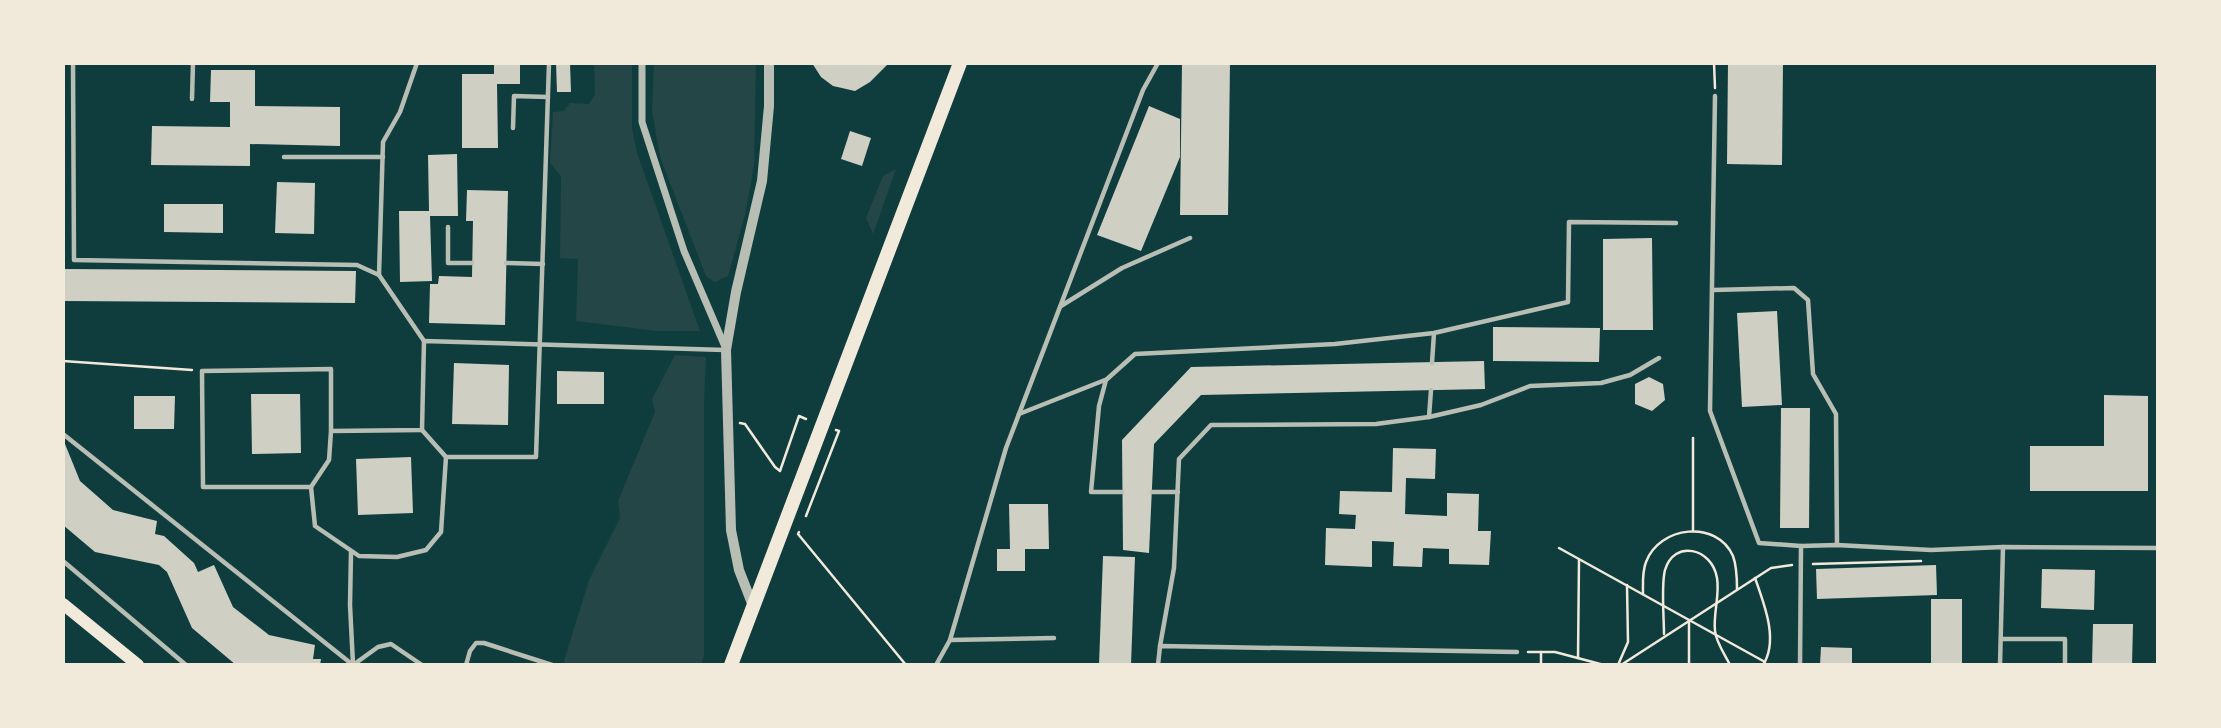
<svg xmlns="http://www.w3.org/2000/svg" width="2221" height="728" font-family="'Alegreya Sans',sans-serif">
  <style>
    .green { fill: #244646 }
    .building { fill: #cfcfc3 }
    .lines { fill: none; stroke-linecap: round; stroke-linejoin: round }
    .path { stroke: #f1e9da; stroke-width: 2.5 }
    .service { stroke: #b8beb3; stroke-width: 4.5 }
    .minor { stroke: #b8beb3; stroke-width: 7 }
    .tertiary { stroke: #b8beb3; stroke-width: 10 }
    .secondary { stroke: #f1e9da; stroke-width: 12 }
    .primary { stroke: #f1e9da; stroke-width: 14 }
  </style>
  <rect width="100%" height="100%" fill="#0f3d3e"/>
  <g class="green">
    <path d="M594,63H632V128L637,153L700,331H657L576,321L578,259L560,258L561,176L550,163L553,112L564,111L570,103L589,104L595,94Z"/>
    <path d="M654,63H756L754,165L745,215L728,276L715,282L706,276L660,157L652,110Z"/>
    <path d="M896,169L873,234L866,218L883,176Z"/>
    <path d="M675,355L706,357L704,402V656L701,665H566L564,661L589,580L620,518L618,501L655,412L652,399Z"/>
  </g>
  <g class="building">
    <path d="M494,63H520V84H497L498,148H462V74H494Z"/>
    <path d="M556,63H570L571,92H557Z"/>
    <path d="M812,63H889L870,82L855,91L833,86L821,77Z"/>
    <path d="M1182,63H1230L1228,215H1180Z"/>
    <path d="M1728,63H1783L1782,165L1727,164Z"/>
    <path d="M211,70H255V106L340,107V146L250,144V166L151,165L152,126L230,127V102H210Z"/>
    <path d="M1149,106L1180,119V157L1141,251L1097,235Z"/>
    <path d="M850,131L871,138L862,166L841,159Z"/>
    <path d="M457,154L458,216H430L432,281L400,282L399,211H429L428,155Z"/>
    <path d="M277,182L315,183L314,234L275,233Z"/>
    <path d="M467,190L508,191L505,325L429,323L430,284H438L439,276L472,277L473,221H466Z"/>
    <path d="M164,204H223V233L164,232Z"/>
    <path d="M1652,238L1653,330H1603V239Z"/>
    <path d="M63,269L356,271L355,303L63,301Z"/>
    <path d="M1777,311L1782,405L1742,407L1737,313Z"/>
    <path d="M1493,327L1600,328L1599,362L1493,361Z"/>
    <path d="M1484,361L1485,389L1201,395L1154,444L1149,553L1123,550L1122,440L1191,367Z"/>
    <path d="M454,363L509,365L508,425L452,424Z"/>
    <path d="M557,371L604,372V404H557Z"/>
    <path d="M1649,377L1663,384L1665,400L1652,411L1635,404V384Z"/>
    <path d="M251,394H300L301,453L252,454Z"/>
    <path d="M2104,395L2148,396V491H2030V446H2104Z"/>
    <path d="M134,396H175L174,429H134Z"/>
    <path d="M1781,408H1810L1809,528H1780Z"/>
    <path d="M63,439L80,481L113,510L157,521L155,534L164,536L194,563L198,572L214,565L233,607L269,635L315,645L313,659H321L320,665H236L192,628L167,572L159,565L95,552L63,525Z"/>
    <path d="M1393,448L1436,449L1435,479L1406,478L1405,514L1447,516V493L1479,494L1478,531H1491L1489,565L1449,564V549L1423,548L1422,567L1393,566L1394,542L1372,541V567L1325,565L1326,528L1355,529L1356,515L1339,514L1340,491L1392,492Z"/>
    <path d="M411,457L413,513L358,515L356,459Z"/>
    <path d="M1009,504H1048L1049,549H1025V571H997V549H1010Z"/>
    <path d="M1103,556L1135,557L1131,665H1099Z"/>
    <path d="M1936,565L1937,595L1817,599L1816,569Z"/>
    <path d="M2042,569L2095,570L2094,610L2041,608Z"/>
    <rect x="1931" y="599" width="31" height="66"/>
    <path d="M2093,624H2133L2132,665H2092Z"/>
    <path d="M1821,647L1852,648V665H1820Z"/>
  </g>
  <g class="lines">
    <g class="path">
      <path d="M1714,63L1715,88"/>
      <path d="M63,361L192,370"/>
      <path d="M740,423L745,424L775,467L780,471L799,416L806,419"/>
      <path d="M1693,438V531"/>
      <path d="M806,516L839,431L836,430"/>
      <path d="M799,532L798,534L906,665"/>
      <path d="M1559,548L1765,662"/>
      <path d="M1813,564L1921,561"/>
      <path d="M1755,578C1764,604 1779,640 1763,665"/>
      <path d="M1643,594C1643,583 1642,572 1646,562C1659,526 1717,519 1733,556C1737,567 1737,578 1737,589"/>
      <path d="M1664,634C1664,618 1661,585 1665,570C1674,539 1712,548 1717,578C1720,595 1713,614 1715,631C1716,642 1725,655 1730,665"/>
      <path d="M1528,652H1555L1604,665"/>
      <path d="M1578,658L1579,560"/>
      <path d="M1541,665V652"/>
      <path d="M1618,665L1628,642L1627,585"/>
      <path d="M1621,665L1771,568L1792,565"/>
      <path d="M1689,665V620"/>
    </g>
    <g class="service">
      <path d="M73,63L74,260L357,265L379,275L424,341"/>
      <path d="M1715,96L1710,411L1759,543L1801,546L1800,665"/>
      <path d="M192,99L193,63"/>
      <path d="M513,128L514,96L548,97"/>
      <path d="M284,157H383"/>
      <path d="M448,227V263H472"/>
      <path d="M506,263L543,264"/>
      <path d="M379,275L383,142L400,112L417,63"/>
      <path d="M1713,290L1794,288L1808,300L1813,374L1836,414L1837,545"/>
      <path d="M1061,306L1122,268L1190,238"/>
      <path d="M1432,363L1434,333"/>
      <path d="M1019,414L1105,380"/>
      <path d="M1429,417L1431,390"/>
      <path d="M422,430L446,457H536L549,63"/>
      <path d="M331,431L329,460L311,487H203L202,371L331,369V431L422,430L424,341L725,350"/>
      <path d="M63,434L353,665"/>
      <path d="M311,487L315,526L359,556L397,557L426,550L441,532L446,457"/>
      <path d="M1122,492H1091L1099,406L1106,380L1135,354L1335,344L1434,333L1568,302L1569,222L1676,223"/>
      <path d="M1152,492H1178"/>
      <path d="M1801,546L1837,545L1931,550L2003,547L2158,548"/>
      <path d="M351,552L350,605L353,664"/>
      <path d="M63,561L186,665"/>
      <path d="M2001,639H2065V665"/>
      <path d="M950,640L1054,638"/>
      <path d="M1160,646L1174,568L1179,459L1211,425L1376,424L1429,417L1481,405L1530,386L1601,383L1630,375L1659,358"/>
      <path d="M353,665L378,647L391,644L422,665"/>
      <path d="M466,665L470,651L476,643H484L552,665"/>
      <path d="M936,665L950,640L1006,448L1143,90L1158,63"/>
      <path d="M1158,665L1160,646L1517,652"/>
      <path d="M2000,665L2003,547"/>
    </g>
    <path class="minor" d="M642,63V122L684,251L726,349"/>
    <path class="tertiary" d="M753,606L739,570L731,530L726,350L736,292L762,181L769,106V63"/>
    <path class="secondary" d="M63,604L138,665"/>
    <path class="primary" d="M731,665L960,63"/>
  </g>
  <rect width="2221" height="728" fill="none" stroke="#f1e9da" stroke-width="130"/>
</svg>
